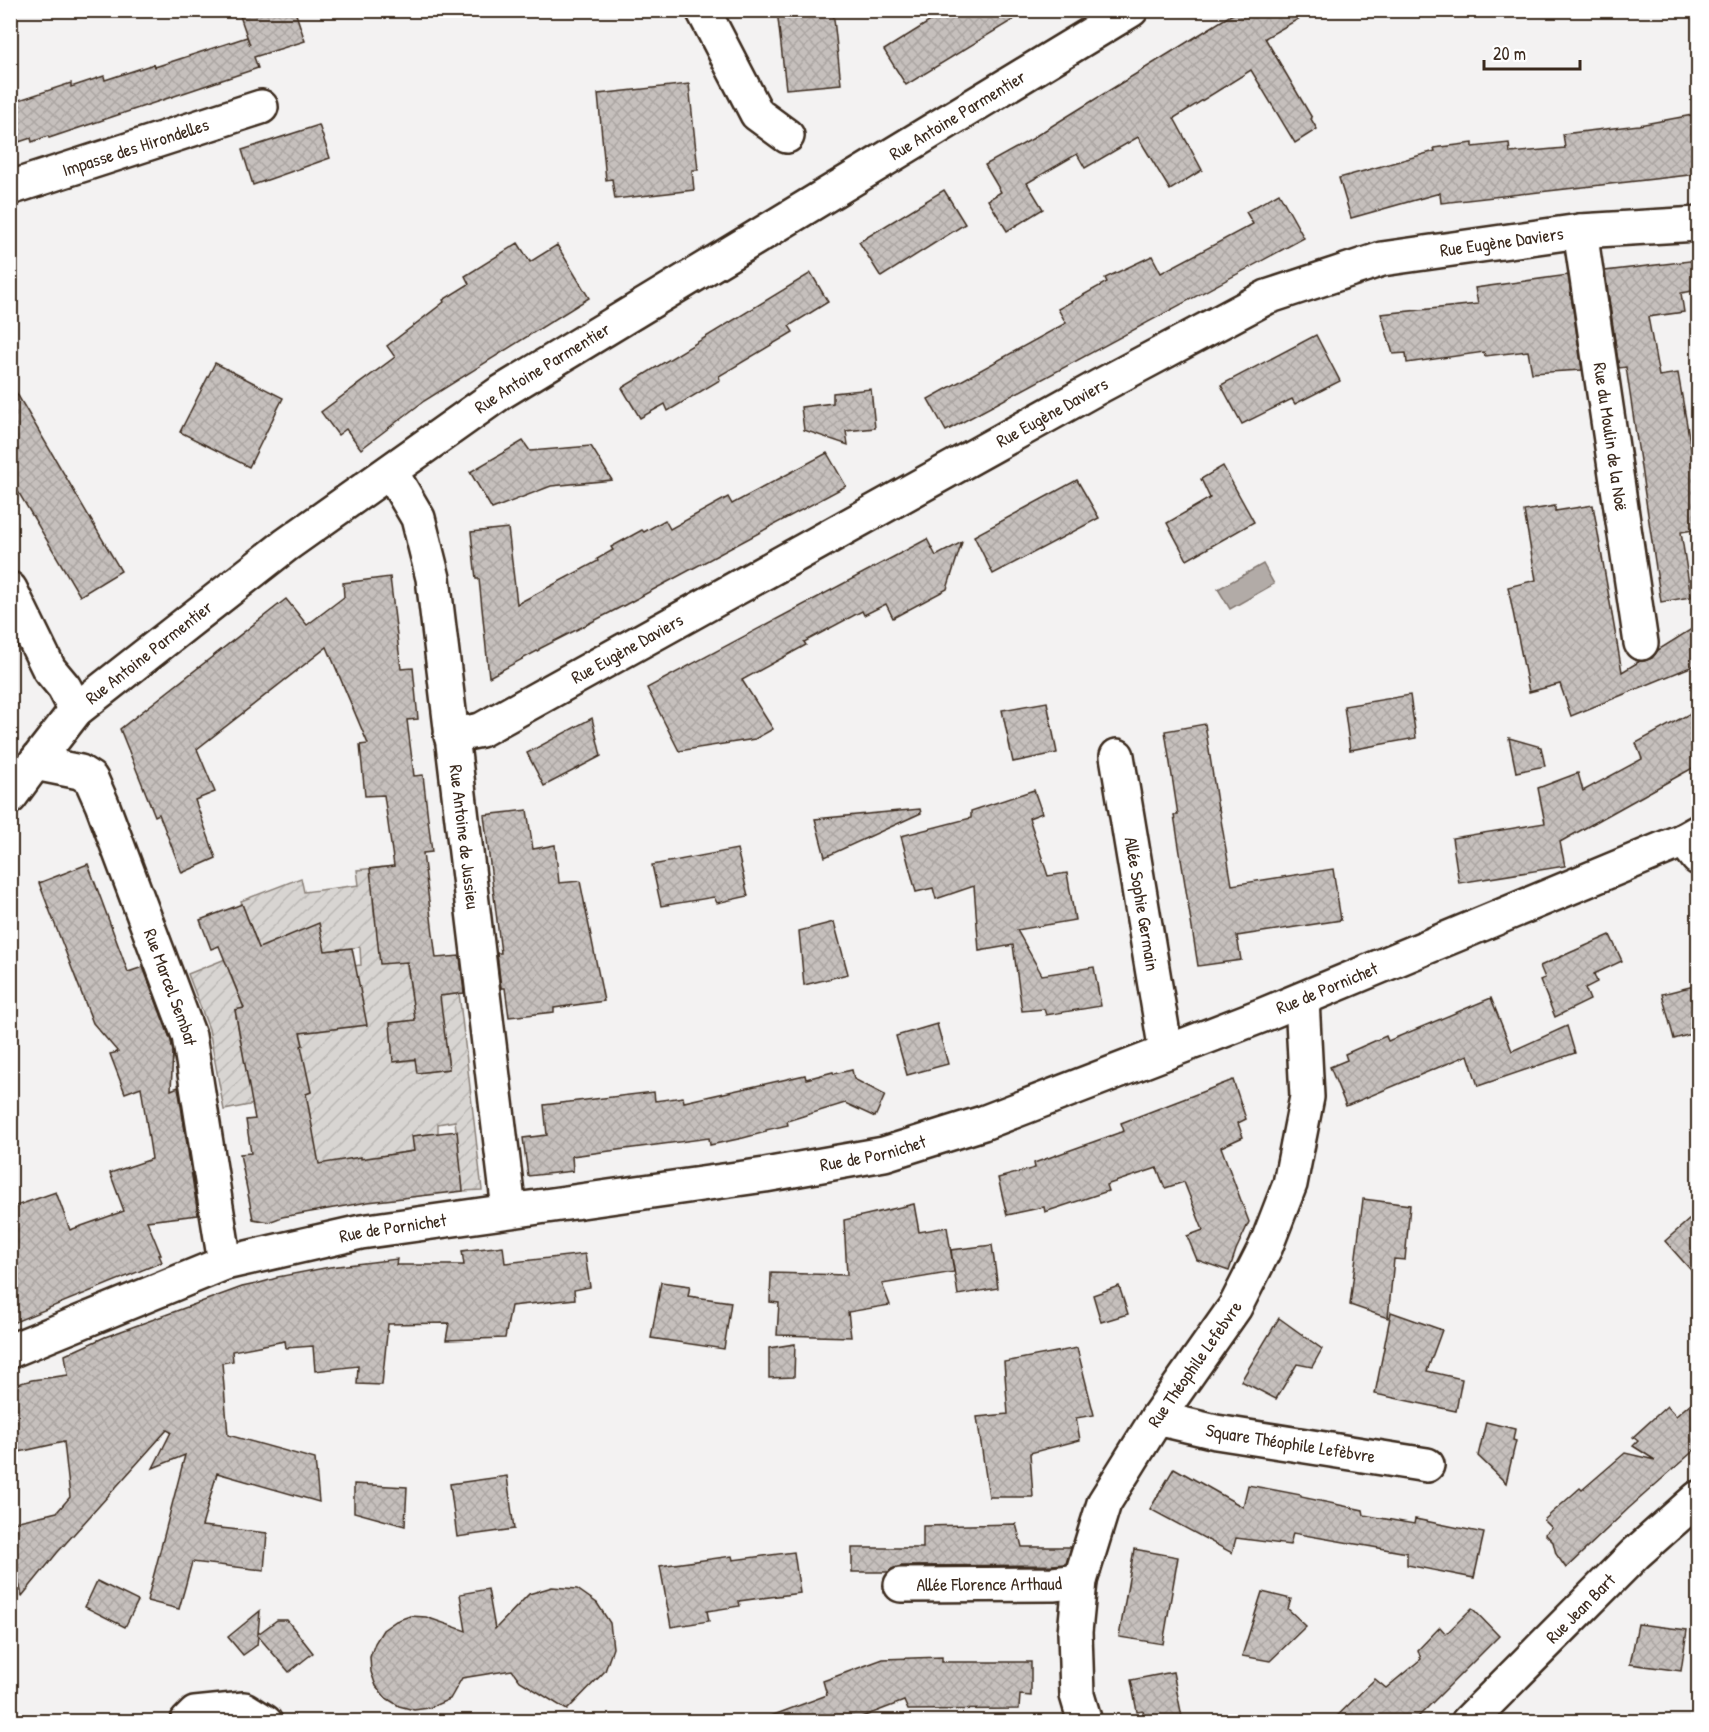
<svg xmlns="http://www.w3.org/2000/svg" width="1709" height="1732" font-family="'Patrick Hand',sans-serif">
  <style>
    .garden { fill: url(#garden-furrows); stroke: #8a8078; stroke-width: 1.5; fill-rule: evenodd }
    .water { fill: #b2aba7; stroke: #827770; stroke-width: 1.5 }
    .building { fill: url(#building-cross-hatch); stroke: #3b2a1e; stroke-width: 1.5 }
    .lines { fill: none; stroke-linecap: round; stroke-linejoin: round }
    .minor-casing { stroke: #3b2a1e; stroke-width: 38 }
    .major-casing { stroke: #3b2a1e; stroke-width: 38 }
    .minor { stroke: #fff; stroke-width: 33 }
    .major { stroke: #fff; stroke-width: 33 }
    .labels { text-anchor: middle; stroke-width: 6; stroke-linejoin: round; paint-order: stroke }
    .street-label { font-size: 18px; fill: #3b2a1e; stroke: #fff }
  </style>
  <defs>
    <pattern id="garden-furrows" width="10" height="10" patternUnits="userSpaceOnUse" patternTransform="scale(1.5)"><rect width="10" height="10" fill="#d8d5d2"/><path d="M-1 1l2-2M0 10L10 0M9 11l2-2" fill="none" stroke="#bab7b4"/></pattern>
    <pattern id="building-cross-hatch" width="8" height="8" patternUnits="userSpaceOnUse" patternTransform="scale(1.5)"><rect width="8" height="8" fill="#c6c0bd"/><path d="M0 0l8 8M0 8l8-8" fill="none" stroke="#aba5a2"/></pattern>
  </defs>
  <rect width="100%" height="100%" fill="#f3f2f2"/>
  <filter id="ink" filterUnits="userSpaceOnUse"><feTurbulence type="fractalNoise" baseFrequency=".0167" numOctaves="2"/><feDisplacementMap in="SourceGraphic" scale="12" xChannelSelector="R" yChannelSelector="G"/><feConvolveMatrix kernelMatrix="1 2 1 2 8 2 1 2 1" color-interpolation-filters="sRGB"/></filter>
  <g filter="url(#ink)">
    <path class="garden" d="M394,866L396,883L394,893L373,895L374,915L406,961L412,999L459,993L482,1190L463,1191L455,1121L438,1124V1133L413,1136L414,1151L310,1166L313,1132L306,1094L311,1092L309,1083L281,1049L303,1045L282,956L231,977L244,1008L235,1010L247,1074L275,1100L224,1110L209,1029L188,974L258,946L241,901L301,878L304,892L359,885L357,870ZM360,947L361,965L328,969L325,951ZM442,1016L449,1069L418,1073L416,1060L395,1062L392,1053Z"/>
    <path class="water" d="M1263,564L1274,584L1230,609L1218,589Z"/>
    <g class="building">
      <path d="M238,10L295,11L305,41L254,57L258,68L49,138L48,136L32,142L31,138L10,145V103L71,83V87L104,76L105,80L154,64L155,67L247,37L250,45Z"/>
      <path d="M777,10H833L841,84L786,89Z"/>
      <path d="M948,10H1029L906,85L884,50Z"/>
      <path d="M1239,10H1314L1265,38L1312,118L1311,119L1317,129L1295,143L1251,70L1174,118L1202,170L1170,190L1138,137L1085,168L1077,154L1027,183L1043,209L1007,231L988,200L1001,192L985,165L1034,138V137Z"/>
      <path d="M689,84L698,170H692L694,190L615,199L612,179L606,180L598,94Z"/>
      <path d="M1698,114V174L1441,203L1440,193L1351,218L1339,178L1435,151L1434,148L1473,143V147L1509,143L1510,153L1565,148L1563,134L1639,125Z"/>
      <path d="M319,125L330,158L253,185L242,150Z"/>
      <path d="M944,190L965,224L881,277L859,242Z"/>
      <path d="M1279,193L1304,238L946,431L928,399L1066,323L1058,309L1107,282L1105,278L1152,256L1161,273L1253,224L1246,212Z"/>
      <path d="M518,243L530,262L557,245L589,298L424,401L361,449L346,429L338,435L321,412L395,357L387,346L444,302L443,300L469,284L465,276Z"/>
      <path d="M1698,260V290L1681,293L1684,312L1648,317L1659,376L1678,373L1693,460H1695L1698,479V529L1681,532L1691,597L1661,602L1626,367L1619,368L1605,271Z"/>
      <path d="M811,273L828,302L789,326L793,332L719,376L720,380L668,411L665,404L640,418L622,388Z"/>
      <path d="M1568,275L1582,370L1532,373L1528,351L1485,356L1484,352L1407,363L1406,353L1393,354L1381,314L1478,304L1475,288Z"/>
      <path d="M1316,335L1340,381L1295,404L1292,399L1242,424L1221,385Z"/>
      <path d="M215,363L283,398L249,467L180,432Z"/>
      <path d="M10,382L121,571L80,596L10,478Z"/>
      <path d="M871,389L875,428L846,431L848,445L804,430L801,407L833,403V393Z"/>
      <path d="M523,441L530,451L591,446L612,480L551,486L492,509L470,472Z"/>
      <path d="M827,453L846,486L623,606L539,649V650L489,677L479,579H476L471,532L508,528L517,604L598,561L597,559L613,550L611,547L642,530L644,532L665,520L670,529L728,497L732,504Z"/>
      <path d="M1223,466L1254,522L1187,560L1167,523L1210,498L1201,479Z"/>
      <path d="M1077,480L1099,518L993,574L974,536Z"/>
      <path d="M1593,505L1622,672L1640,661H1644L1652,658L1658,650L1698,625V664L1571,716L1560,684L1529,692L1508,587L1536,580L1524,511L1555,506V511Z"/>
      <path d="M927,539L936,556L962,542L947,589L893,618L886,604L864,615L862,611L804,642L806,645L742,680L773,729L755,739L679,751L647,688Z"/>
      <path d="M390,577L401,669L413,668L418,719L407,720L414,776L423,775L428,819L432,852L423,853L436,958L460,956L464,993L440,996L449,1069L417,1073L415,1059L393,1062L390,1023L415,1020L407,962L380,964L370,869L394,866L384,795L365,796L360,745L368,744L327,647L197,749L215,792L195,800L216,858L182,873L159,814L155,816L120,729L286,599L307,625L344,597L343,583Z"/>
      <path d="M1410,695L1416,738L1350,750L1344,706Z"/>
      <path d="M1047,702L1057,753L1013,762L1002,710Z"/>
      <path d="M1698,709V765L1560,842L1565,866L1459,883L1452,838L1545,823L1538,788L1578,773L1583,791L1642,759L1636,743Z"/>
      <path d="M592,718L601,756L544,786L527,753Z"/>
      <path d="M1205,724L1218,809L1219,808L1232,885L1333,869L1341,920L1237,936L1241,960L1198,966L1174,815H1178L1165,731Z"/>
      <path d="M1509,738L1541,747L1545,766L1516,772Z"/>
      <path d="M1034,790L1042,813L1029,818L1048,876L1067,873L1075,920L1017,930L1042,975L1094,967L1101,1006L1046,1015L1044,1009L1022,1011L1013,945L979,951L974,886L936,899L933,888L916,892L901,836L971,818V811Z"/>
      <path d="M920,809L921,813L825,857L815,819Z"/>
      <path d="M527,810L533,849L555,845L559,883L580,881L604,1001L554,1008V1012L509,1017L505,988H501L497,953H501L484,815Z"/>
      <path d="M737,849L748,896L717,903L714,897L661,906L652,865Z"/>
      <path d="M88,864L128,972L143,967L171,1041L173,1052L171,1090L178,1087L198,1215L147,1221L161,1255H159L162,1262L10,1324V1208L56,1192L70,1230L124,1211L110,1173L152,1159L141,1087L125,1093L110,1054L118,1052L93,1023L39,883Z"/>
      <path d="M242,904L259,948L319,923L325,951L352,948L367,1025L300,1033L303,1045L301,1046L311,1092L306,1094L319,1164L361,1157V1159L414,1151L412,1136L457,1131L463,1191L368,1202L282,1217L269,1222L253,1219L240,1154L251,1153L246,1120L255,1119L235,1010L244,1008L219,946L211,949L200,920Z"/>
      <path d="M834,922L848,974L804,985L799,931Z"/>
      <path d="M1610,935L1622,961L1594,974L1597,982L1585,988L1590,1000L1555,1017L1540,980L1545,978L1540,966Z"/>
      <path d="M1698,985V1032L1674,1039L1662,994Z"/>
      <path d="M1491,998L1512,1051L1567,1026L1575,1053L1478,1086L1468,1055L1346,1106L1330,1067L1347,1060L1345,1054L1386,1036L1388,1041Z"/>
      <path d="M937,1024L948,1064L907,1075L896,1036Z"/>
      <path d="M852,1070L854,1079L885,1095L875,1117L845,1103L787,1121L788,1125L766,1130V1132L743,1138L710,1145L709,1138L572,1156L573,1171L528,1176L523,1138L547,1135L544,1105L654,1092L655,1101L683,1097L684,1102L805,1075L806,1079L833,1072L834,1074Z"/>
      <path d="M1233,1080L1246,1119L1238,1123L1243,1137L1221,1147L1249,1222L1236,1250L1229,1271L1197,1260L1187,1236L1203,1230L1184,1182L1165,1188L1157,1168L1106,1185L1108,1191L1045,1212L1044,1207L1007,1215L998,1178L1035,1168L1034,1163L1124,1131L1121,1123Z"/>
      <path d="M1363,1199L1410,1205L1405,1260L1394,1259L1388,1318L1350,1305Z"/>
      <path d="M914,1204L919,1232L947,1227L954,1272L882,1284L890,1305L848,1312L851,1337L777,1335L779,1303L770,1302L771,1273L847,1275L844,1220Z"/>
      <path d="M1698,1212V1278L1665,1241Z"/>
      <path d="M992,1245L998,1288L958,1295L951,1250Z"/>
      <path d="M503,1246L505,1263L585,1254L590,1287L574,1290L575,1299L511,1306L505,1338L446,1340L449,1323L388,1324L382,1385L357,1384L358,1366L315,1371L313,1346L286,1348L285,1341L232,1351L233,1361L222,1363L228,1435L315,1459L319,1502L217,1473L202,1526L267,1533L264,1570L192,1562L179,1609L147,1601L185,1455L153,1468L171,1432L167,1430L57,1553L22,1596L10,1542V1523L57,1512L70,1497L64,1442L10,1454V1386L32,1380L68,1375L65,1355L105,1337L242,1287L256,1284L277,1278V1277L330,1267L397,1259L396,1265H464L462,1251Z"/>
      <path d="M661,1282L690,1286L688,1296L731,1302L724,1349L651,1338Z"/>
      <path d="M1119,1286L1128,1314L1101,1322L1093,1295Z"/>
      <path d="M1391,1312L1442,1330L1427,1371L1462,1379L1456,1411L1375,1394Z"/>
      <path d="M1279,1318L1322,1349L1312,1367L1297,1364L1276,1399L1241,1381Z"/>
      <path d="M795,1344L794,1377L769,1378V1348Z"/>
      <path d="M1077,1348L1094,1415L1076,1418L1080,1440L1030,1453L1033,1497H989L977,1417L1008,1414L1004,1362Z"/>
      <path d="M1698,1397V1447L1629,1508L1566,1568L1556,1554L1553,1542L1545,1534L1552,1528L1544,1520L1580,1488L1582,1490L1625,1453L1655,1460L1633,1446L1638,1441L1633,1437L1667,1406L1676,1416Z"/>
      <path d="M1486,1422L1515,1429L1513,1440L1516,1441L1506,1483L1478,1456Z"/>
      <path d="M1174,1468L1243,1507L1248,1485L1301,1495V1497L1363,1510L1364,1515L1414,1524L1415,1519L1484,1533L1474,1578L1407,1565V1553L1293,1533L1290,1545L1236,1538L1232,1553L1150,1509Z"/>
      <path d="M507,1476L514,1529L457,1537L450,1484Z"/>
      <path d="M354,1484L407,1487L405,1526L354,1512Z"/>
      <path d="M1016,1524L1022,1547H1071L1066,1564L1052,1565L901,1566L892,1569L889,1572H852V1548H923V1526Z"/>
      <path d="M1134,1549L1178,1557L1163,1644L1119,1637Z"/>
      <path d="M794,1552L800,1593L739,1601L740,1606L707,1611L709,1621L671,1627L660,1566L732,1556L733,1560Z"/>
      <path d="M97,1581L138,1601L125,1627L85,1607Z"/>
      <path d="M552,1587L577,1589L597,1603L610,1623L613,1648L605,1671L567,1710L520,1681L512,1670L462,1678L450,1699L429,1708L414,1710L399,1706L386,1698L376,1686L371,1672L370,1657L375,1643L383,1630L396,1621L410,1616L426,1617L466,1631L460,1594L488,1589L495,1629L529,1594Z"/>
      <path d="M1262,1592L1291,1599L1288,1609L1306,1626L1270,1661L1242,1656Z"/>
      <path d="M1472,1608L1499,1636L1413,1722H1331L1375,1679L1386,1688L1421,1659L1418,1650L1440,1627L1446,1634Z"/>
      <path d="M260,1611L258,1634L277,1620H287L313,1653L289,1672L258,1636L257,1645L243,1655L228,1637Z"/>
      <path d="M1638,1624L1687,1630L1681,1671L1630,1664Z"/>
      <path d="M942,1657V1662H1031V1696L1020,1695L1019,1709L908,1710L904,1701L849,1722H763V1719L827,1695L823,1681L883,1659Z"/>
      <path d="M1173,1672L1183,1722H1145L1143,1711L1137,1712L1131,1680Z"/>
    </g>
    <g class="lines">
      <defs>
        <g id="minor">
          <path d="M703,10L757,114L787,136"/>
          <path id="s1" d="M10,188L261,107"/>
          <path id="s2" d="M1580,231L1641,643"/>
          <path id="s3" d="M391,472L418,518L433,578L509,1210"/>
          <path d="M10,589L49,669L64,687L76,710"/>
          <path id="s4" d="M451,736L481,730L1100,386L1267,297L1382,259L1580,231L1698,224"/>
          <path id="s5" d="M1117,756L1166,1052"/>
          <path id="s6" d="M35,763L80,772L91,779L102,804L189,1036L225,1263"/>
          <path d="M1684,840L1698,858"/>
          <path id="s7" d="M1157,1418L1216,1432L1427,1465"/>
          <path id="s8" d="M901,1585L1053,1584L1080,1581"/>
          <path d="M187,1722L195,1714L244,1709L265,1722"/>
          <path id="s9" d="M1085,1722L1077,1695L1075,1632L1080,1581L1104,1503L1157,1418L1235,1307L1266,1246L1290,1184L1307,1097L1302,1000"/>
          <path id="s10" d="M1468,1722L1635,1554L1698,1498"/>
        </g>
        <g id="major">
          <path id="s11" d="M10,797L35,763L76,710L286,545L500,393L1131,10"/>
          <path id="s12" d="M10,1351L225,1263L361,1232L765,1175L884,1154L983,1123L1263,1015L1684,840L1698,832"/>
        </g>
      </defs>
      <use href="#minor" class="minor-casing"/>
      <use href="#major" class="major-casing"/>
      <use href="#minor" class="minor"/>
      <use href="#major" class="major"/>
    </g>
  </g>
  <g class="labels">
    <g class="street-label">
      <text dy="6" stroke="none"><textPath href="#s11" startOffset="1174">Rue Antoine Parmentier</textPath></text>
      <text dy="6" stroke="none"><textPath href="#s1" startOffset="132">Impasse des Hirondelles</textPath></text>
      <text dy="6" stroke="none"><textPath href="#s4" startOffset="1170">Rue Eugène Daviers</textPath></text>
      <text dy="6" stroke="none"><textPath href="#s11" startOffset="688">Rue Antoine Parmentier</textPath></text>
      <text dy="6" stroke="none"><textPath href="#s4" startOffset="684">Rue Eugène Daviers</textPath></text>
      <text dy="6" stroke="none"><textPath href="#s2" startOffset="208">Rue du Moulin de la Noë</textPath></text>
      <text dy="6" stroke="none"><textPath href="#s4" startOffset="198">Rue Eugène Daviers</textPath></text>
      <text dy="6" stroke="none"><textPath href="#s11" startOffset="202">Rue Antoine Parmentier</textPath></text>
      <text dy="6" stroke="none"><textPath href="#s3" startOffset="376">Rue Antoine de Jussieu</textPath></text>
      <text dy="6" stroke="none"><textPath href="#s5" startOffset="150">Allée Sophie Germain</textPath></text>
      <text dy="6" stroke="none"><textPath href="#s6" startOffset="282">Rue Marcel Sembat</textPath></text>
      <text dy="6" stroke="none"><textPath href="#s12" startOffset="1374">Rue de Pornichet</textPath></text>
      <text dy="6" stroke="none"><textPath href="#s12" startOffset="890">Rue de Pornichet</textPath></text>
      <text dy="6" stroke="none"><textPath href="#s12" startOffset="404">Rue de Pornichet</textPath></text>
      <text dy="6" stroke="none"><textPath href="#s9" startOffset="390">Rue Théophile Lefebvre</textPath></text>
      <text dy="6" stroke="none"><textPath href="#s7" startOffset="136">Square Théophile Lefèbvre</textPath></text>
      <text dy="6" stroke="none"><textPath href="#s8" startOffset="88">Allée Florence Arthaud</textPath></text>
      <text dy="6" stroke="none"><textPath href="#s10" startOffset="160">Rue Jean Bart</textPath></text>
    </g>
  </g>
  <rect width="1709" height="1732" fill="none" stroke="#fff" stroke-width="36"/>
  <rect x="18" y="18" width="1673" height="1696" fill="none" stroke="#3b2a1e" stroke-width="2" filter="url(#ink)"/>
  <path d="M1484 60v9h96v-9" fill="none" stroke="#3b2a1e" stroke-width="3"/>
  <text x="1493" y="60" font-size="18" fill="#3b2a1e" stroke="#ffffff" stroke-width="4.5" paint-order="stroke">20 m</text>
</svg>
